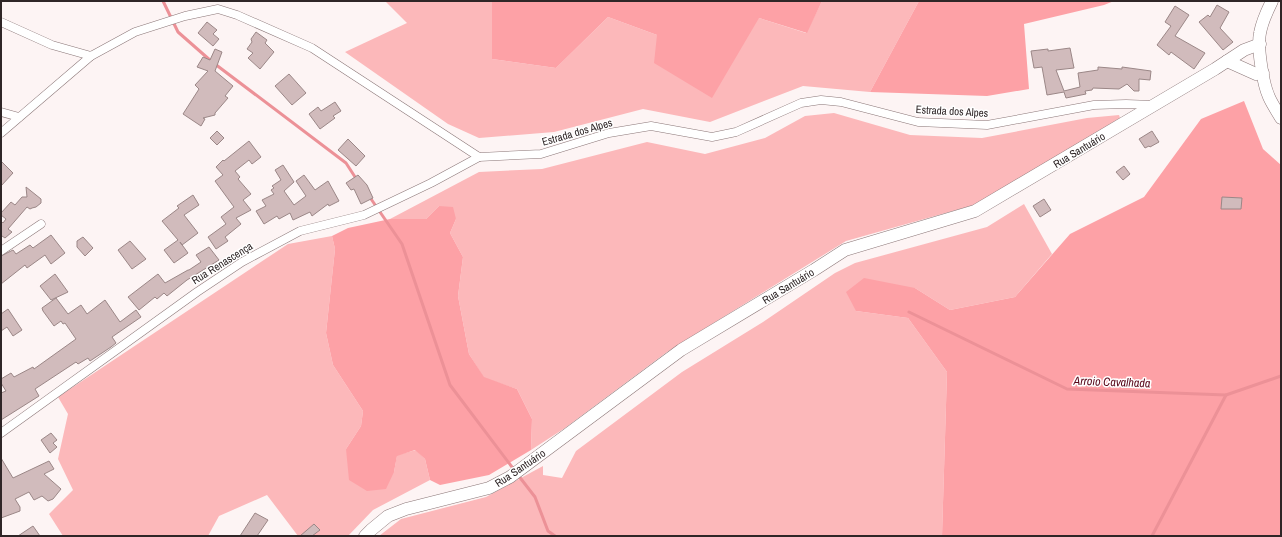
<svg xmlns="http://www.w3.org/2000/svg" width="1282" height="537" viewBox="0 0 1282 537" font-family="'Archivo Narrow',sans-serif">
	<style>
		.green { fill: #fcb8ba }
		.forest { fill: #fda1a6 }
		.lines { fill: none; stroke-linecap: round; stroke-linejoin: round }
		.stream { stroke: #ec9197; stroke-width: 3 }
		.building { fill: #d1bbbc; stroke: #9b8787 }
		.street-casing { stroke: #8b7778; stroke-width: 9 }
		.secondary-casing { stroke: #8b7778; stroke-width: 13 }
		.street { stroke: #fff; stroke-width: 8 }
		.secondary { stroke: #fff; stroke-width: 12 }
		.labels { text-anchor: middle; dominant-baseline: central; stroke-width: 3; stroke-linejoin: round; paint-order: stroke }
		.street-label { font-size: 11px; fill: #2f2627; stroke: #fff }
		.water-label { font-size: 12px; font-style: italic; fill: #570417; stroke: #fff }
	</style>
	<rect width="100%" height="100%" fill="#fdf4f4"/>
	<!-- green -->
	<g class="green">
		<polygon points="385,1 492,1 492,59 556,68 608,17 657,35 759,18 806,33 822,1 919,1 870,92 803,86 710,122 643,109 554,132 479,138 448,124 345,52 407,23"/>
		<polygon points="834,113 910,135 982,138 1087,118 1119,115 1120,118 1010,185 974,205 846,241 667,352 565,428 531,450 532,419 517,389 484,378 469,354 458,296 463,257 450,233 456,219 439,206 426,219 390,219 479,172 542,169 647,142 705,154 765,138 805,116"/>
		<polygon points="1024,204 1052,254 1015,297 950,310 915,288 856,311 908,318 947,372 942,536 379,536 401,519 486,497 543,466 543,475 562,478 576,451 682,372 763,322 835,273 855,263 987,227"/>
		<polygon points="332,236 335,249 326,333 333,365 363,411 361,426 346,449 394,472 397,455 416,450 425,459 430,480 373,510 348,536 298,536 267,495 219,516 208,536 63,536 49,514 73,490 58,459 68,414 58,397 288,244"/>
	</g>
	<!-- forest -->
	<g class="forest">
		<polygon points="492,1 822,1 807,33 759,18 712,98 654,63 657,35 608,17 556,68 492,59"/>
		<polygon points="919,1 1114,1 1104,5 1024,24 1029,89 987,96 870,92"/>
		<polygon points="1244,101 1263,149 1281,165 1281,536 942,536 947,372 908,318 856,311 846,292 864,278 915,288 950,310 1015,297 1070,234 1144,197 1201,119"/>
		<polygon points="439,206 453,207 456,219 450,233 463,257 458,296 469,354 484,377 517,389 532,419 531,450 489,475 440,485 430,480 425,459 415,450 397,456 394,472 386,489 367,491 349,480 346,449 361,426 363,411 333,365 326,333 335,249 332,236 348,228 390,219 426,219"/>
	</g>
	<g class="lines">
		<!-- stream -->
		<g class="stream">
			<polyline points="163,1 178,32 211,61 346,163 357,180"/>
			<polyline points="369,196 402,244 450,385 515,471"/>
			<polyline points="909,312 1067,389 1226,395 1281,376"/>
			<polyline points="518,475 535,497 548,531 555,536"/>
			<polyline points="1152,536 1226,395"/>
		</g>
	</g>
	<!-- building -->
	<g class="building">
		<polygon points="1217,5 1229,12 1220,28 1233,42 1223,50 1199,22 1208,15 1210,17"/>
		<polygon points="1175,6 1189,15 1175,36 1205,53 1194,69 1171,52 1169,55 1157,45 1171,26 1165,22"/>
		<polygon points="207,22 217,30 213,34 219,39 213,46 198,33"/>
		<polygon points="256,32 267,40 265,43 274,52 260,69 248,58 253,53 247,49 252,42 251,39"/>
		<polygon points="1070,48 1074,68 1056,70 1064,91 1080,87 1078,73 1098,70 1098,67 1122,69 1122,67 1151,71 1150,80 1139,79 1139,91 1134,91 1127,84 1119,89 1093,88 1092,90 1085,91 1086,94 1066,98 1064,92 1047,95 1042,67 1034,68 1031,51 1048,49 1048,51"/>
		<polygon points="215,49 222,52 215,71 233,86 225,96 228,98 215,113 215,115 203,118 205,119 201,126 183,114 199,89 195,85 208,71 197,67 203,57 210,60"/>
		<polygon points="289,74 306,93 292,105 275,86"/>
		<polygon points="335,102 341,111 333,116 335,118 320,129 309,114 318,107 321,111"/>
		<polygon points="217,131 224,138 217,145 210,138"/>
		<polygon points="1152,131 1159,142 1150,147 1149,146 1145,148 1139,139"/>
		<polygon points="348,139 365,156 356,166 338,150"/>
		<polygon points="249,141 261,157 252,164 249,160 235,171 240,177 238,179 251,194 243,200 251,210 236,218 241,224 225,237 228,241 216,249 208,237 226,224 221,217 234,207 215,181 223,175 216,167 223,160 224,161"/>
		<polygon points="1,161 13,173 1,186"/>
		<polygon points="283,165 294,182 284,191 294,205 306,196 296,181 304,175 315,190 328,181 339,201 329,206 328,204 312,216 310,212 293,220 290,213 279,219 277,216 264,224 256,211 266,206 262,200 274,194 271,190 274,188 272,186 281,180 275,170"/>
		<polygon points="1124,166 1130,174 1123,180 1116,172"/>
		<polygon points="358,175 367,185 373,198 361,204 354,189 351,190 346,183"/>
		<polygon points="26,187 41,199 41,203 36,207 32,208 30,209 27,207 8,229 12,232 5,238 2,236 1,237 1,221 3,223 6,219 1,215 1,213 11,202 15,205 22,197 27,197"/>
		<polygon points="193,195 199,205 184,215 198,233 182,245 180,242 188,253 174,263 164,250 178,240 162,221 179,208 177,206"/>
		<polygon points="1222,197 1242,198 1241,209 1221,209"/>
		<polygon points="1044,199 1051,210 1040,217 1033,206"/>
		<polygon points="51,235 65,253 51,264 45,255 27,268 25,265 1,284 1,256 13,250 16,254 30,245 33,248"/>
		<polygon points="83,237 93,248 85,256 77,247 77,241"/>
		<polygon points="130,241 146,259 132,269 118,250"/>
		<polygon points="209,247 219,260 187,280 167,296 164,293 157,299 155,297 139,310 128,297 158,274 165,283 188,270 189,270 201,262 196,255"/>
		<polygon points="55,274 68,292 51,300 40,286"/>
		<polygon points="56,298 68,314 81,305 87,314 105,300 120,322 136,310 141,317 112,337 116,343 111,347 90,361 88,358 78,364 76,362 35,389 39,396 1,420 1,393 6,391 1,383 1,379 11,373 14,377 33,367 34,369 76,339 65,323 63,324 61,321 54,326 43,311 42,308"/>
		<polygon points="8,309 22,330 13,336 7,327 1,331 1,314"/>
		<polygon points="51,433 57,440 53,443 57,447 50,453 41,440"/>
		<polygon points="1,458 13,478 49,461 54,469 44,474 61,489 53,499 48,501 42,496 34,500 29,492 15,499 20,507 20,511 1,518"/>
		<polygon points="255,513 268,520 257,536 240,536"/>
		<polygon points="314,524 320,530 312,536 300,536"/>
		<polygon points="33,526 40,536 18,536"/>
	</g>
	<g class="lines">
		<!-- street casing -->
		<g class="street-casing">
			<g id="street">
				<polyline points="1,22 52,45 91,56 135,32 185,16 218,9 237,15 312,48 479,157 541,154 609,133 651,126 712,137 736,132 801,103 821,100 841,102 918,122 987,125 1094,105 1126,104 1154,105"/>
				<polyline points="1,112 19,117"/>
				<polyline points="1,133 91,56"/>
				<polyline points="1,251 41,224"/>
				<polyline points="1,433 197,292 242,262 300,231 364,215 431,183 479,157"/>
			</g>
		</g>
		<!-- secondary casing -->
		<g class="secondary-casing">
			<g id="secondary">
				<path d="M1272 1C1267 11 1262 22 1260 33 1257 47 1263 84 1269 97 1272 104 1277 111 1281 118"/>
				<polyline points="1227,61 1256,74 1263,73"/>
				<polyline points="365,536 371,530 388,516 406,509 489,488 510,477 681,350 814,270 845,250 975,211 1215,69 1244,50 1260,44"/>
			</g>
		</g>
		<!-- street -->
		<use href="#street" class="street"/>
		<!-- secondary -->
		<use href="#secondary" class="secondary"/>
	</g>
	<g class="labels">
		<!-- street labels -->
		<g class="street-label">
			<text transform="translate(952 111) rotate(3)">Estrada dos Alpes</text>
			<text transform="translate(577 132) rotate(-16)">Estrada dos Alpes</text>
			<text transform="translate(1079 150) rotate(-31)">Rua Santuário</text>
			<text transform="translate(222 263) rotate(-32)">Rua Renascença</text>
			<text transform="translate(788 286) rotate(-31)">Rua Santuário</text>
			<text transform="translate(520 468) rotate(-34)">Rua Santuário</text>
		</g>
		<!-- water labels -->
		<g class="water-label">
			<text transform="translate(1112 382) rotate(2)">Arroio Cavalhada</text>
		</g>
	</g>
	<!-- border -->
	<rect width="1282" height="537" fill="none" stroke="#2f2627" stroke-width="4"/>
</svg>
